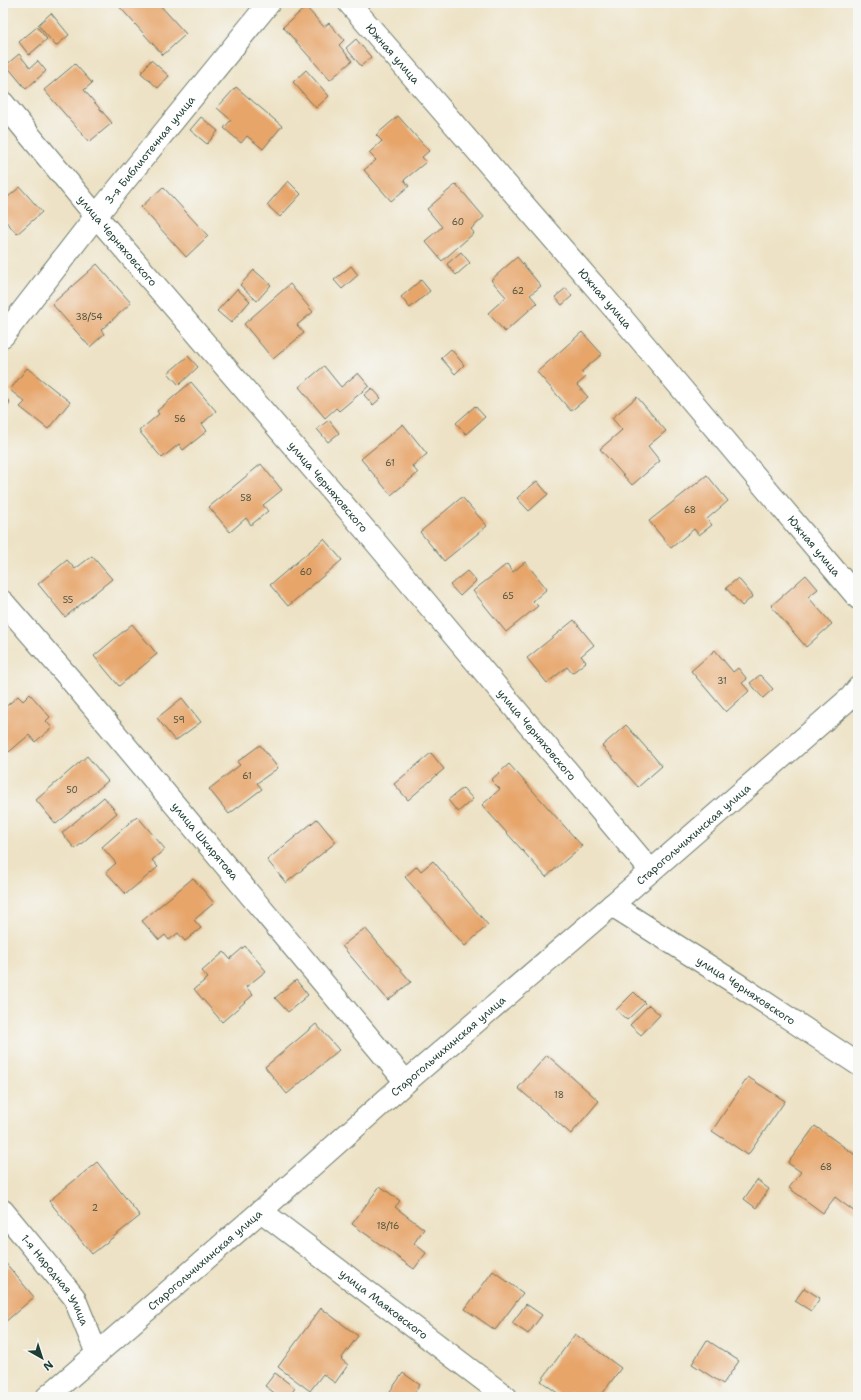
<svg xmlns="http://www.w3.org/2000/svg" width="861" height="1400" viewBox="0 0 861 1400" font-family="'Shantell Sans',sans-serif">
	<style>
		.building { fill: #e7a56b }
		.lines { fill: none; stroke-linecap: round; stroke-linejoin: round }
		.street-casing { stroke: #677767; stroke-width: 24 }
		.street { stroke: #fff; stroke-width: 22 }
		.labels { text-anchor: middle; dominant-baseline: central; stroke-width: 3; stroke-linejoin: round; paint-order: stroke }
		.number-label { font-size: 9px; fill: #515742 }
		.street-label { font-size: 11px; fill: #1f3d34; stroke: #f6f6f2 }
	</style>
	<rect width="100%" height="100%" fill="#f6f6f2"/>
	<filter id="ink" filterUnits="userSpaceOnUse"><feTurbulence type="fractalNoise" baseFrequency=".025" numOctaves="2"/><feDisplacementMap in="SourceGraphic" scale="8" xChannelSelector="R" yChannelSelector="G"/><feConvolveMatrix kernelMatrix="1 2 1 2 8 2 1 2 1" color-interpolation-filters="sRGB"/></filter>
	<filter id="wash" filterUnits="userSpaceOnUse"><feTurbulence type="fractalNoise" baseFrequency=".012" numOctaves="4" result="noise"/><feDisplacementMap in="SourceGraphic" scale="16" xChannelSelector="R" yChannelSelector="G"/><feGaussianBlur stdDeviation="0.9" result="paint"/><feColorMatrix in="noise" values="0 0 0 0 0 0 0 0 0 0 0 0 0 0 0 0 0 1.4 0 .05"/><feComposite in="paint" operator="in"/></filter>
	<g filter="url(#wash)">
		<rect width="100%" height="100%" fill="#ede2c5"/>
		<g id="blocks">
			<!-- building -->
			<g class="building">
				<polygon points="116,3 158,3 186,34 163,55"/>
				<polygon points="306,7 324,27 329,23 344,40 339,45 352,61 330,80 283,27"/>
				<polygon points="51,13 69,35 56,46 38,25"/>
				<polygon points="37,27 47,39 29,55 19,42"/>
				<polygon points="356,39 371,57 361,66 346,48"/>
				<polygon points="19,54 30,68 38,61 46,71 26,89 6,65"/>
				<polygon points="151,60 169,76 158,88 141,73"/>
				<polygon points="75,64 92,83 84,90 112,123 89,142 44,90"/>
				<polygon points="306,70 329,96 316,108 293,82"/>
				<polygon points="236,87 282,126 263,149 247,136 241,143 224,128 231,120 217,108"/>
				<polygon points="398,116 429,151 422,157 426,162 404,180 409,186 391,201 364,170 376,160 369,153 382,141 376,135"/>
				<polygon points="201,117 218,131 207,144 190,130"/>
				<polygon points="288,181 301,194 280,217 267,205"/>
				<polygon points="456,184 484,217 471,229 474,233 442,261 425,241 442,227 427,209"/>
				<polygon points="20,187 42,212 17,234 3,218 3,201"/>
				<polygon points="163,187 208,236 186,257 141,207"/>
				<polygon points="461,252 470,263 456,275 447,264"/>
				<polygon points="517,257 541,286 530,295 537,303 505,332 488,313 506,297 491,280"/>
				<polygon points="97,264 131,303 101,330 104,334 90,347 52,304"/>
				<polygon points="351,266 358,275 342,289 334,280"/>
				<polygon points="254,270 271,285 257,301 240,285"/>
				<polygon points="421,280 430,291 410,308 401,297"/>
				<polygon points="290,284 313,312 297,325 304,333 273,359 244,324"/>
				<polygon points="566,288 572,296 562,305 555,297"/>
				<polygon points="237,289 250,301 231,323 217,311"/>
				<polygon points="582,332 602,354 581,372 586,377 577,385 588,397 571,411 537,372"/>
				<polygon points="451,349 464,365 455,374 441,358"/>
				<polygon points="188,356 198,367 179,385 168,373"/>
				<polygon points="324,366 341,387 358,373 369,386 339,411 336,408 325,418 299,387"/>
				<polygon points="27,368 70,402 48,429 20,407 25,402 10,390"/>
				<polygon points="191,382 216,411 202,424 207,431 183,450 179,444 162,458 139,431 159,414 157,411"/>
				<polygon points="372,388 381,398 373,405 364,395"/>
				<polygon points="3,397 10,402 3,413"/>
				<polygon points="637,397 666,431 648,446 660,461 632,485 600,449 622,430 612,418"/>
				<polygon points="475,406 485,417 466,434 456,423"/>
				<polygon points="329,420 339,433 328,442 317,429"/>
				<polygon points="403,424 427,454 412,466 418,473 391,495 361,459"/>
				<polygon points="261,464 282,490 263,505 268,511 251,525 246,518 230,532 209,507"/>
				<polygon points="707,475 728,501 707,519 712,525 699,535 694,529 671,548 649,521"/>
				<polygon points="537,481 548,494 529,511 517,498"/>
				<polygon points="462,497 487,526 444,561 420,532"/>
				<polygon points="324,539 342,560 288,606 270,585"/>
				<polygon points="92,556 112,579 65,617 38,584 67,560 75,569"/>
				<polygon points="525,562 547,589 533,601 538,606 506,632 473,591 507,564 513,572"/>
				<polygon points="467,571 476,581 460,596 450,585"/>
				<polygon points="806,575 818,589 808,597 832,624 806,647 771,606"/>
				<polygon points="738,578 753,596 742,606 726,588"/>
				<polygon points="574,620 594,645 581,656 586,662 572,673 567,667 547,683 527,658"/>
				<polygon points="132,624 157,654 119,686 94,656"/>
				<polygon points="715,650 733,672 738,668 747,679 742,683 749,691 726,712 691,671"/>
				<polygon points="760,675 773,689 763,698 750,683"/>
				<polygon points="30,694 50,717 46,721 52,728 35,742 29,735 9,752 3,744 3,717 6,714 3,711 3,709 18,696 23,701"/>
				<polygon points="182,698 201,722 175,741 157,718"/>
				<polygon points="626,725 662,766 638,787 602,746"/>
				<polygon points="260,745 278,768 257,783 262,789 229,814 209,789 240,765 237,762"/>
				<polygon points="431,753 444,769 408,800 394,784"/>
				<polygon points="87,756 108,781 56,824 36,800"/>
				<polygon points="509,764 582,846 546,877 482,805 500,789 491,780"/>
				<polygon points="463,788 473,799 458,812 448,800"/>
				<polygon points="104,797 117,813 75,849 62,833"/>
				<polygon points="137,816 165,849 152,860 158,867 126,894 106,872 116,863 102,847"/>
				<polygon points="317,819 336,842 286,883 267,860"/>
				<polygon points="433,861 488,925 465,946 405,877 417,866 421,871"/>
				<polygon points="193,878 214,903 194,920 201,928 185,941 178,933 169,940 165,935 159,940 142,921"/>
				<polygon points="365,928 411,982 388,1000 342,946"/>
				<polygon points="245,946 266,971 246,987 253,995 222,1022 194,989 208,978 202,971 224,952 230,959"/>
				<polygon points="296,980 308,995 288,1012 275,998"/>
				<polygon points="634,992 645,1003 627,1020 616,1010"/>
				<polygon points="649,1005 660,1015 641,1035 630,1025"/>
				<polygon points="316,1024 339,1050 287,1094 265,1067"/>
				<polygon points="547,1055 599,1101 571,1134 518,1088"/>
				<polygon points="748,1077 785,1101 748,1155 712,1131"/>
				<polygon points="815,1126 858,1157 858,1208 855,1212 835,1197 823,1213 789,1188 801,1172 788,1163"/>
				<polygon points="97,1162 140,1216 92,1254 49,1201"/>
				<polygon points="757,1180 769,1189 756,1208 744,1199"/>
				<polygon points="380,1186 400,1201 395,1207 424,1229 414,1243 426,1253 414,1269 352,1224"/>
				<polygon points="3,1260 34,1297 4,1323 3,1322"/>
				<polygon points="493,1271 523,1293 495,1330 465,1309"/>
				<polygon points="804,1288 820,1298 811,1311 795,1301"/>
				<polygon points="526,1304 542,1315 528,1334 512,1323"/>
				<polygon points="321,1308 358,1336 341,1359 348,1365 335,1383 323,1374 310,1391 278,1367"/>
				<polygon points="575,1334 621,1368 600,1397 563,1397 541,1381"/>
				<polygon points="707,1340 739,1361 723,1384 692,1364"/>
				<polygon points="275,1373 295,1388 289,1397 280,1397 265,1386"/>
				<polygon points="403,1373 420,1385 414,1393 419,1397 386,1397"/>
			</g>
		</g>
	</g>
	<g filter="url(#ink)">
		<use href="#blocks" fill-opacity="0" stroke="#677767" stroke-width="1"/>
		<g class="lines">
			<!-- street casing -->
			<g class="street-casing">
				<g id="street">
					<path id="s1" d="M349 3 617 312 858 598"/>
					<path id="s2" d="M3 103 96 216 373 539 651 871"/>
					<path id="s3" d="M3 336 96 216 269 3"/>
					<path id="s4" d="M3 602 70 679 406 1082"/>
					<path id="s5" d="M612 905 737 984 858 1064"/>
					<path id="s6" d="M3 1211 74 1297 97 1354"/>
					<path id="s7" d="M261 1211 506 1397"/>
					<path id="s8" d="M47 1397 261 1211 406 1082 612 905 851 697 858 688"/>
				</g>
			</g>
			<!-- street -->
			<use href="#street" class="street"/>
		</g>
	</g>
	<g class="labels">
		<!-- number labels -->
		<g class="number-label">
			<text x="458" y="222">60</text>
			<text x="518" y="291">62</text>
			<text x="89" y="317">38/54</text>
			<text x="180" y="419">56</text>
			<text x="390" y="463">61</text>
			<text x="246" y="498">58</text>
			<text x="690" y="510">68</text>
			<text x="306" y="572">60</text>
			<text x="508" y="596">65</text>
			<text x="68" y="600">55</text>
			<text x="722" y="681">31</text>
			<text x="179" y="720">59</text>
			<text x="247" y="776">61</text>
			<text x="72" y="790">50</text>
			<text x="559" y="1095">18</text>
			<text x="826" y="1167">68</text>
			<text x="95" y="1208">2</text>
			<text x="388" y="1226">18/16</text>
		</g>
		<!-- street labels -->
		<g class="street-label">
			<text stroke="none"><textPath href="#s1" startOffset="67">Южная улица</textPath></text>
			<text stroke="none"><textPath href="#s3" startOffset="237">3-я Библиотечная улица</textPath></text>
			<text stroke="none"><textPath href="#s2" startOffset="179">улица Черняховского</textPath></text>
			<text stroke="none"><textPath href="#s1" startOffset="391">Южная улица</textPath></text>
			<text stroke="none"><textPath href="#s2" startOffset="503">улица Черняховского</textPath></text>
			<text stroke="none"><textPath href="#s1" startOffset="715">Южная улица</textPath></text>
			<text stroke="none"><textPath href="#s2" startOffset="827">улица Черняховского</textPath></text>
			<text stroke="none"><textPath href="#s8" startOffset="857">Старогольчихинская улица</textPath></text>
			<text stroke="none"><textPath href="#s4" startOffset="313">улица Шкирятова</textPath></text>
			<text stroke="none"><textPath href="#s5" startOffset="159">улица Черняховского</textPath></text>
			<text stroke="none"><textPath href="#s8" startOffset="533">Старогольчихинская улица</textPath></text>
			<text stroke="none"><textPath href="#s8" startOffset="209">Старогольчихинская улица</textPath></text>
			<text stroke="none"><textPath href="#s6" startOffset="87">1-я Народная улица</textPath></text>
			<text stroke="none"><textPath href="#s7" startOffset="154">улица Маяковского</textPath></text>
		</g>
	</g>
	<!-- margin -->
	<rect width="861" height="1400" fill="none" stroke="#f6f6f2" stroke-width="16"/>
	<!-- north arrow -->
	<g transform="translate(42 1358) rotate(141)" stroke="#f6f6f2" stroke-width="3" paint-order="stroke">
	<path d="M0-3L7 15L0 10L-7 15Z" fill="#1f3d34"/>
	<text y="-6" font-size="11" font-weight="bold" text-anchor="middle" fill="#1f3d34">N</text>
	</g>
</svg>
